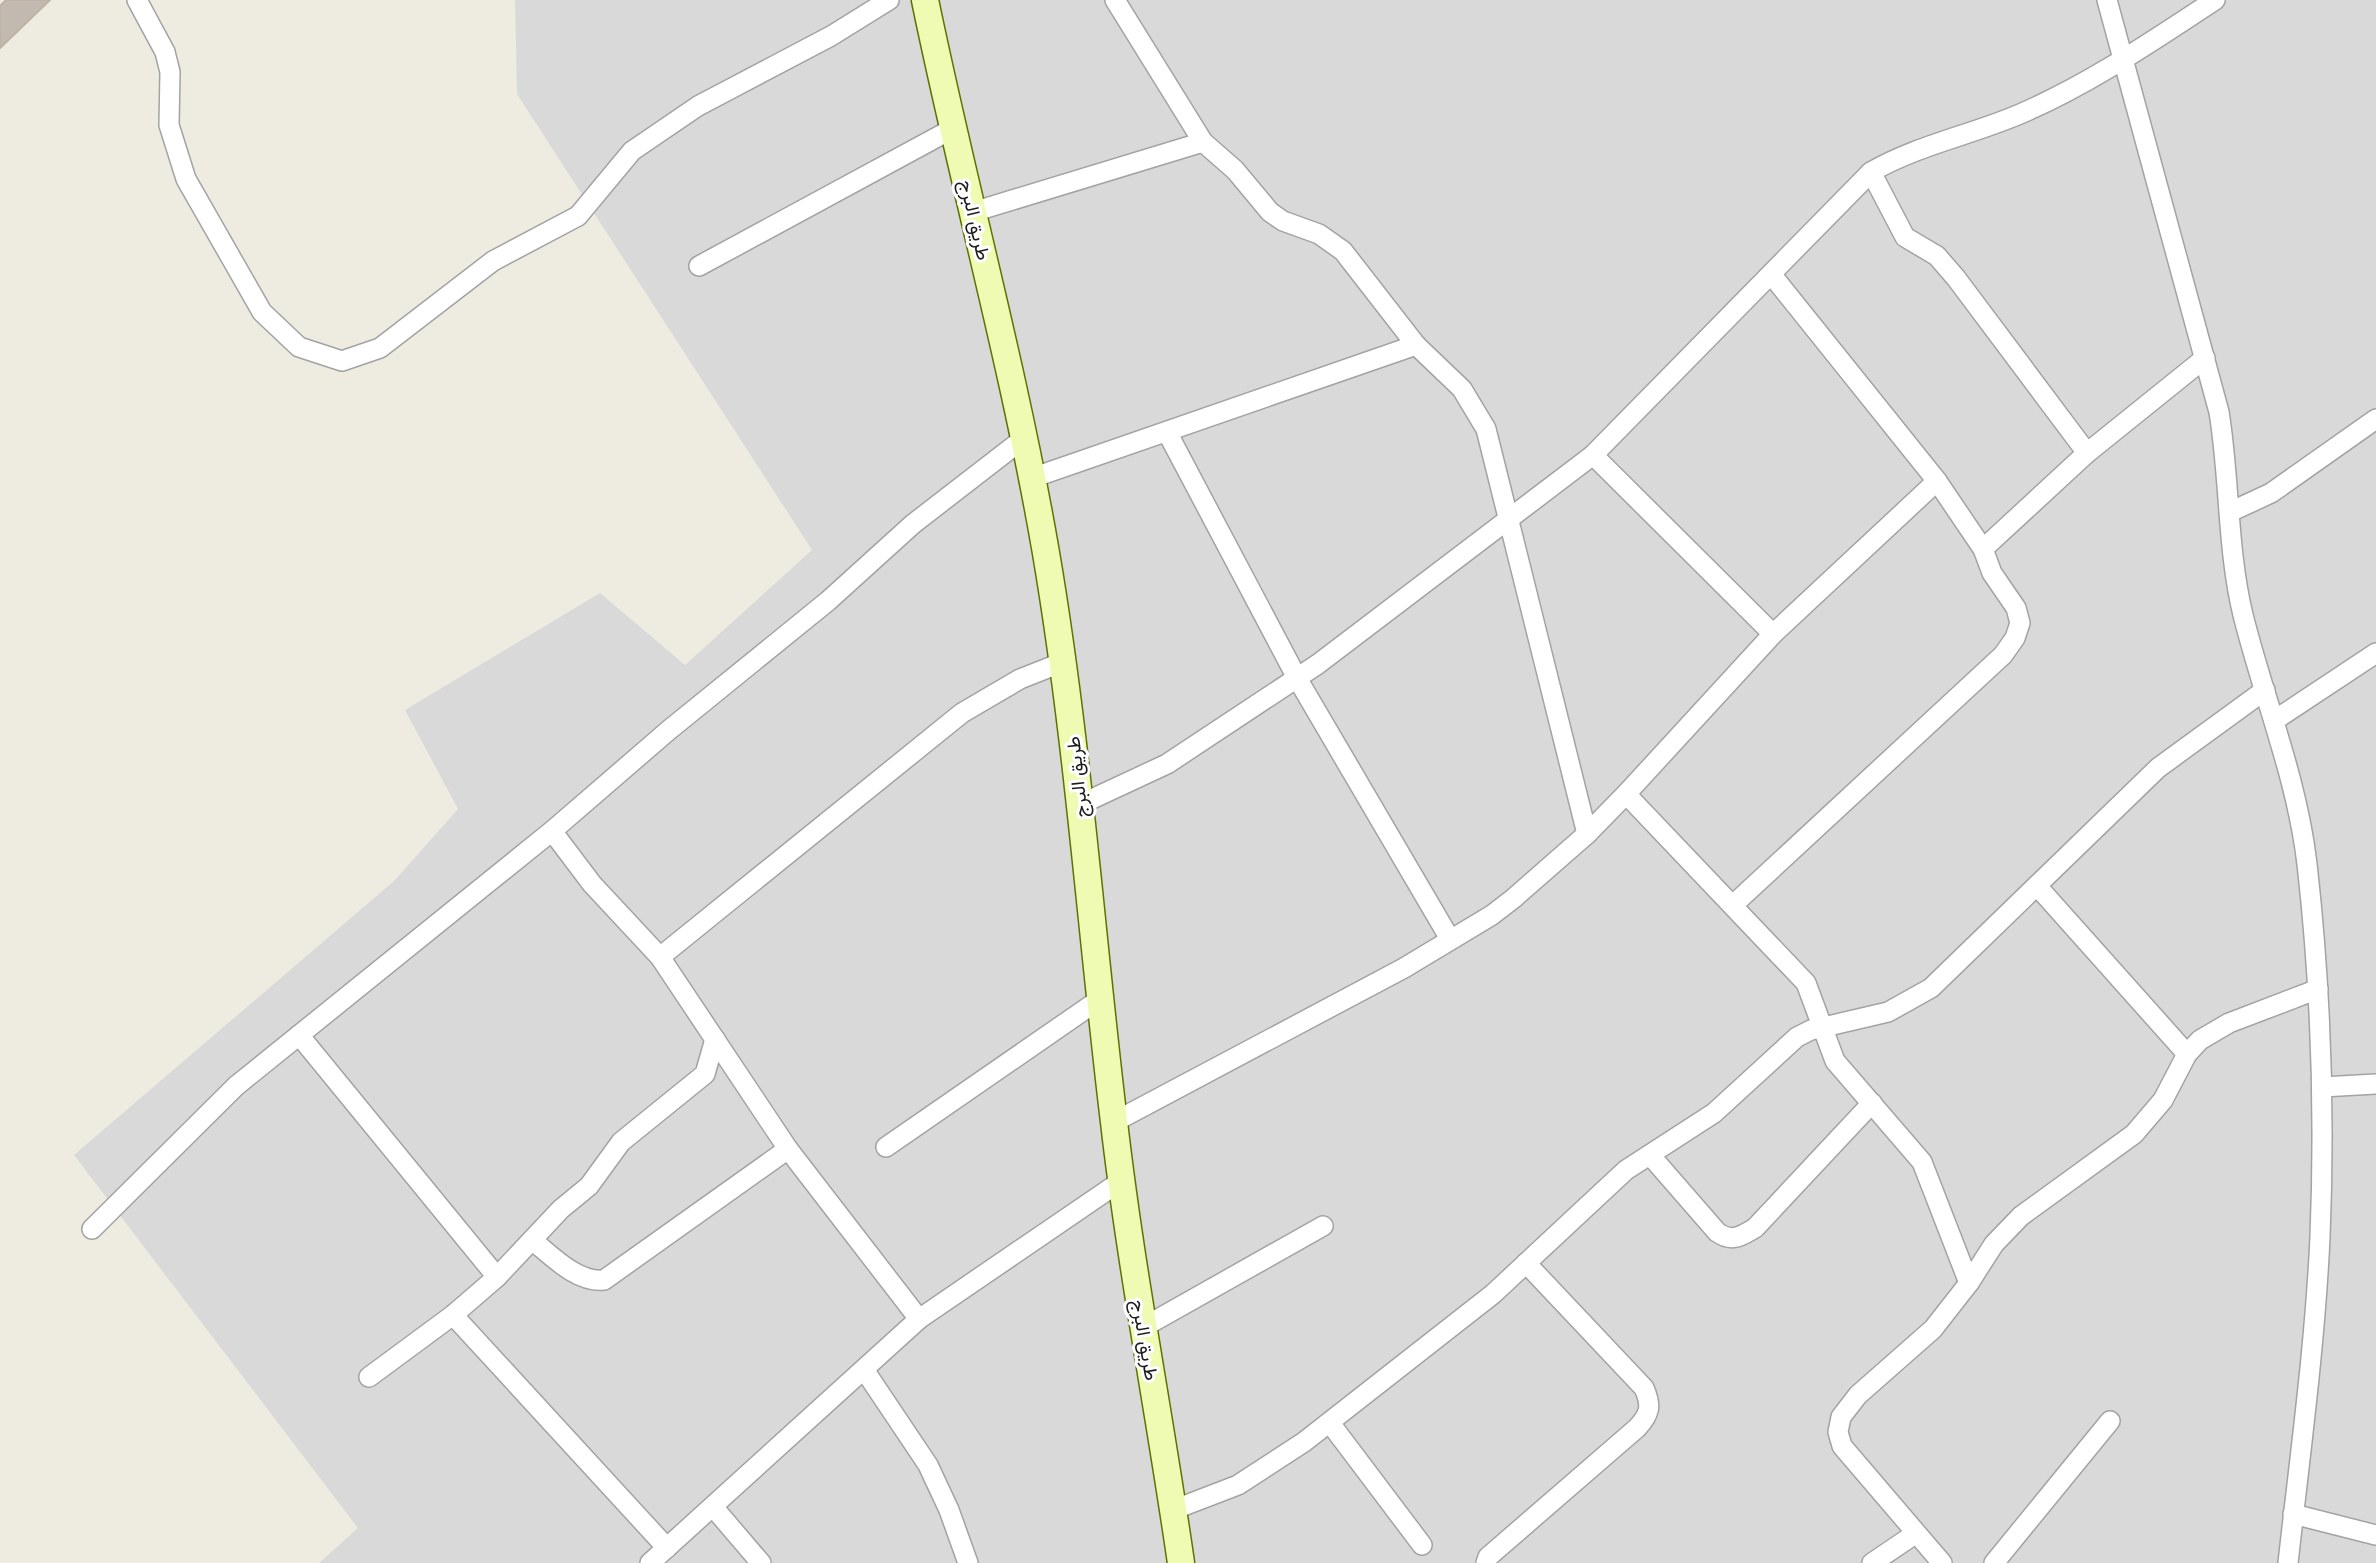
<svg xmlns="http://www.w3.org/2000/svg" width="2376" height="1563" viewBox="0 0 2376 1563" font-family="Poppins,Vazirmatn,sans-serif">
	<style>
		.residential { fill: #dad9d9 }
		.building { fill: #c2bab1; stroke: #c0b3a3; stroke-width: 2 }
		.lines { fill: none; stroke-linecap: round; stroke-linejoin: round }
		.street-casing { stroke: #a3a3a3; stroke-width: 22 }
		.secondary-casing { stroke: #5a7402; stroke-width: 29 }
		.street { stroke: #fff; stroke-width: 19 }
		.secondary { stroke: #effab3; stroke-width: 26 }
		.labels { text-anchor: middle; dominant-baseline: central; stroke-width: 6; stroke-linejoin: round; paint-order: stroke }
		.street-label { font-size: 19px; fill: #1c1c1c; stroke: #fff }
	</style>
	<rect width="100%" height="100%" fill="#eeebe1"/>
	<!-- residential -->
	<polygon class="residential" points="515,0 2376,0 2376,1563 319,1563 358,1528 74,1155 394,881 458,809 405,710 600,593 685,665 812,550 517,94"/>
	<!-- building -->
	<polygon class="building" points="6,0 50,0 0,48 0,6"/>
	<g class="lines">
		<!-- street casing -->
		<g class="street-casing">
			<g id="street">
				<polyline points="137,0 165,52 170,72 169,125 186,179 262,312 299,347 342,361 380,348 493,261 578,216 632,151 698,106 831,36 889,0"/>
				<polyline points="1115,0 1203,142 1235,170 1270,212 1283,221 1319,234 1343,251 1416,345 1462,389 1486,429 1587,834"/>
				<path d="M2107 0 2219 412C2230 479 2227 549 2243 615 2264 699 2297 778 2307 864 2321 988 2325 1113 2320 1237 2315 1346 2300 1455 2288 1563"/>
				<polyline points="1871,172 1905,237 1937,256 1956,278 2087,453"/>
				<polyline points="973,212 1203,142"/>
				<polyline points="699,266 952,129"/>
				<polyline points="1167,432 1297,678 1450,939"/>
				<polyline points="1593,455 1773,634"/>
				<polyline points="1032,478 1416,345"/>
				<polyline points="2230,512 2271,493 2376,419"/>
				<polyline points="1983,549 2087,453 2205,358"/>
				<polyline points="2275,720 2376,653"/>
				<polyline points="1626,794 1806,983 1835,1061 1922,1162 1969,1283"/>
				<path d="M1079 805 1167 764 1318 664 1593 455 1871 172C1918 145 1971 135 2020 114 2090 84 2152 41 2215 0"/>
				<polyline points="552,831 592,884 660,957 788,1149 919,1319"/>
				<polyline points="2038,887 2187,1054"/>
				<polyline points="1733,905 2003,655 2015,638 2020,623 2016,608 1992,573 1983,549 1937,481 1771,274"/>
				<polyline points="660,957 962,713 1020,679 1063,662"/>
				<polyline points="299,1035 497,1277 453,1315 369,1377"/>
				<polyline points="2322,1087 2376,1084"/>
				<polyline points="1114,1122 1404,968 1492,915 1514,898 1587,834 1626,794 1773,634 1937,481"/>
				<polyline points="886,1147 1100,999"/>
				<path d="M1650 1155 1717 1232C1732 1243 1741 1236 1755 1228L1872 1103"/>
				<polyline points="92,1229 236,1086 552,831 669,730 828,601 913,524 1023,439"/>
				<path d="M532 1240C552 1256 577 1283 604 1280L788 1149"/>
				<polyline points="497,1277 561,1209 589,1186 621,1142 705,1074 715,1039"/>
				<polyline points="453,1315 667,1548"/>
				<polyline points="1142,1328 1323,1226"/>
				<polyline points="865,1371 928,1465 949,1510 968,1563"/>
				<polyline points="1330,1423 1422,1545"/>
				<polyline points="714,1508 761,1563"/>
				<polyline points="1173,1510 1238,1485 1304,1442 1493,1294 1626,1170 1714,1113 1797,1037 1811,1030 1888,1012 1931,988 2158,768 2265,690"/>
				<polyline points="2293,1514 2376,1535"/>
				<polyline points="650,1563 919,1319 1121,1181"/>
				<path d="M1486 1563 1488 1557 1637 1428C1650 1414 1652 1406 1644 1388L1526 1263"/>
				<polyline points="1872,1563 1915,1534"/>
				<polyline points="1942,1563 1842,1446 1838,1432 1841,1417 1858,1395 1933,1329 1969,1283 1994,1244 2021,1216 2134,1134 2163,1100 2187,1054 2200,1040 2229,1023 2318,989"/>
				<polyline points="1994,1563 2110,1421"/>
			</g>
		</g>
		<!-- secondary casing -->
		<g class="secondary-casing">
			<path id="secondary" d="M925 0C963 185 1014 367 1046 553 1078 741 1091 932 1114 1122 1131 1270 1160 1416 1181 1563"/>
		</g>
		<!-- street -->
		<use href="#street" class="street"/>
		<!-- secondary -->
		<use href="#secondary" class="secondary"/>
	</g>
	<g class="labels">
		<!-- street labels -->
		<g class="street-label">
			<text transform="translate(975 220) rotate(77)">طريق البرج</text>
			<text transform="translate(1077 777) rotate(-96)">طريق البرج</text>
			<text transform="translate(1145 1340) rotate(80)">طريق البرج</text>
		</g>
	</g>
</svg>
